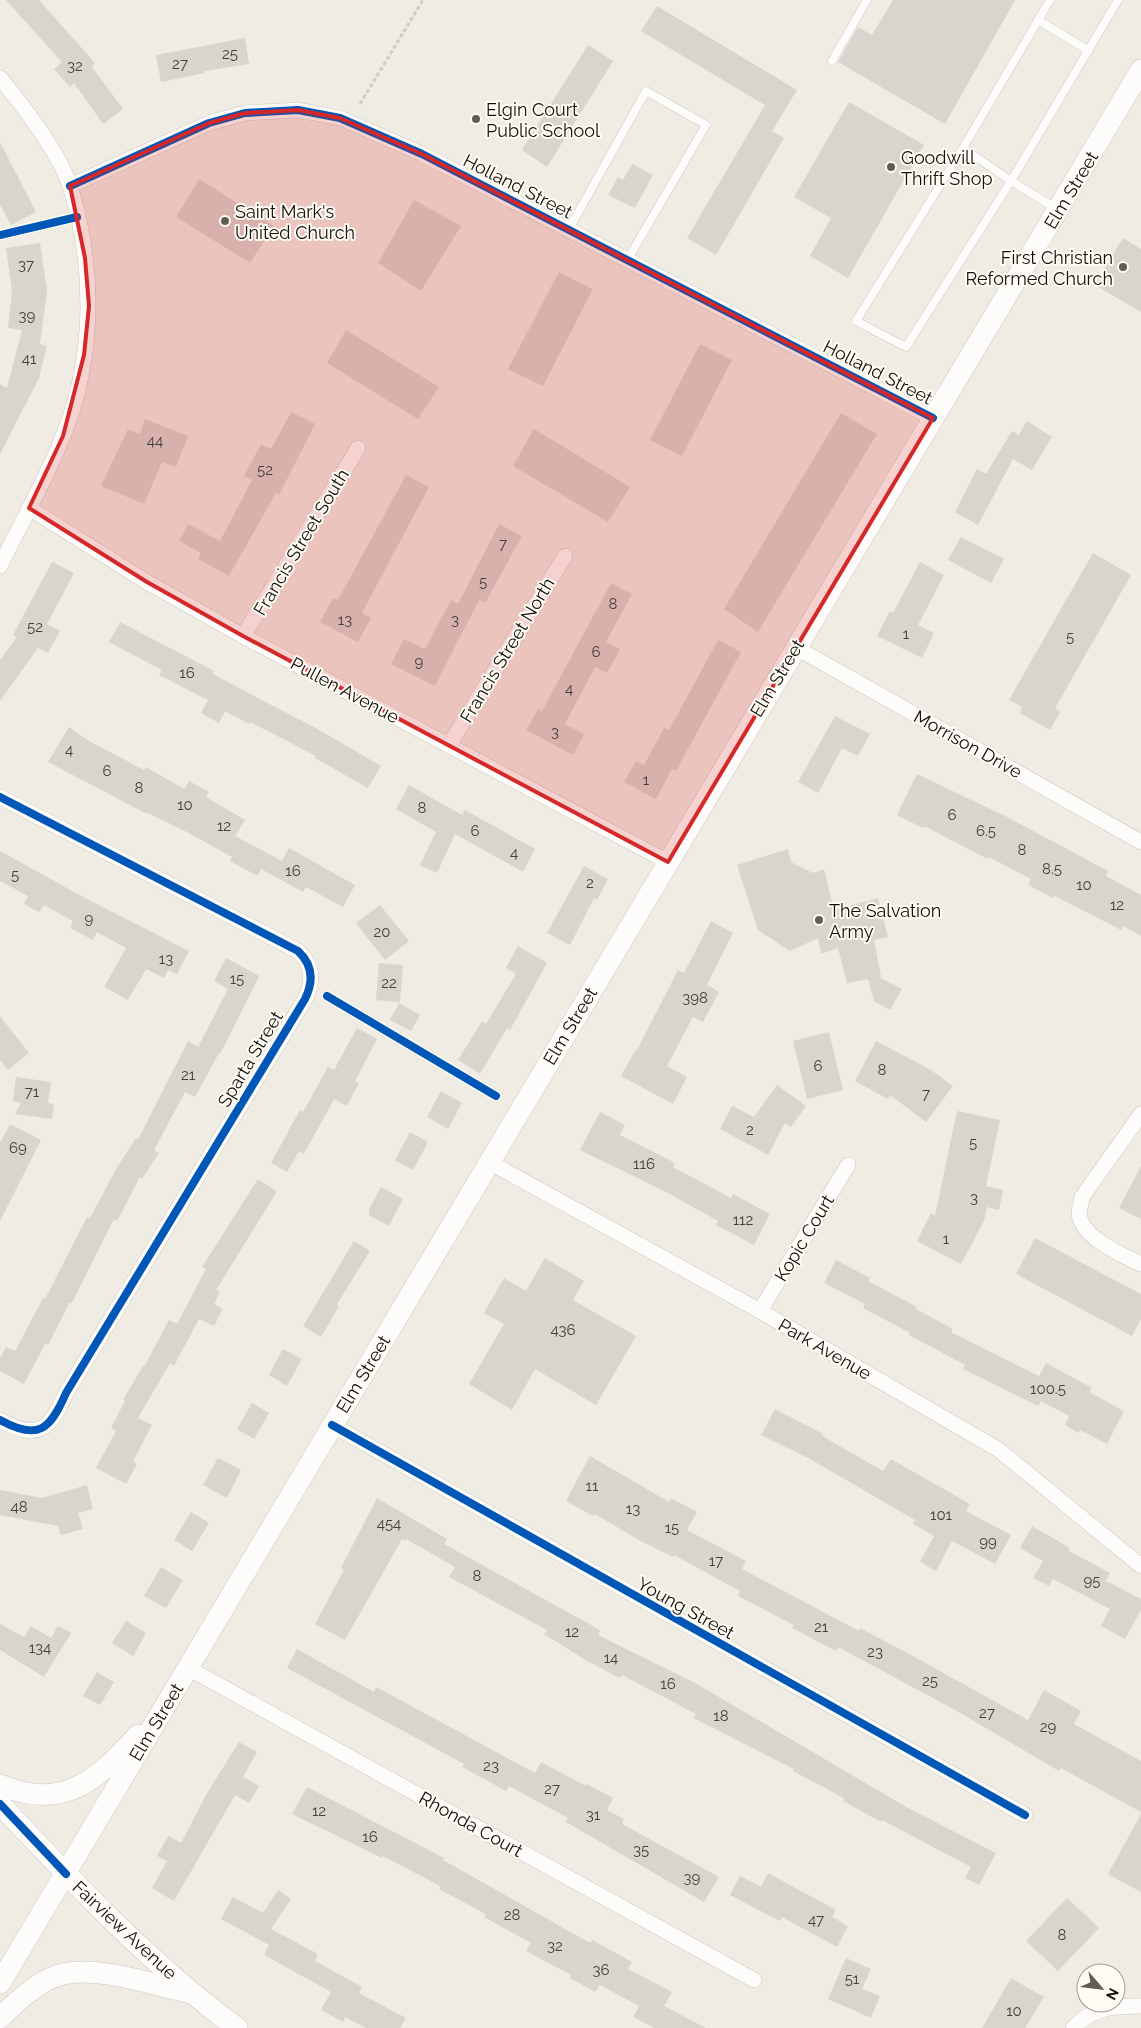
<svg xmlns="http://www.w3.org/2000/svg" width="1141" height="2028" viewBox="0 0 1141 2028" font-family="Raleway,sans-serif">
	<style>
		.building { fill: #d9d4ce }
		.lines { fill: none; stroke-linecap: round; stroke-linejoin: round }
		.lane-casing { stroke: #cac8c1; stroke-width: 9 }
		.street-casing { stroke: #cac8c1; stroke-width: 16 }
		.secondary-casing { stroke: #cac8c1; stroke-width: 22 }
		.path { stroke: #cfcdcb; stroke-width: 3; stroke-dasharray: 4 2.5; stroke-linecap: butt }
		.lane { stroke: #fdfcfb; stroke-width: 8 }
		.street { stroke: #fdfcfb; stroke-width: 15 }
		.secondary { stroke: #fdfcfb; stroke-width: 21 }
		.cycleway-casing { stroke: #fffcf5; stroke-width: 11 }
		.cycleway { stroke: #0057b8; stroke-width: 8 }
		.marked { fill: #d62828; fill-opacity: 0.2; stroke: #d62828; stroke-width: 4; stroke-linejoin: round }
		.poi-dot { fill: #5f5d56; stroke: #fffcf5; stroke-width: 2 }
		.labels { text-anchor: middle; dominant-baseline: central; stroke-width: 4; stroke-linejoin: round; paint-order: stroke }
		.number-label { font-size: 15px; fill: #44413b }
		.poi-label { font-size: 18px; fill: #12100a; stroke: #fffcf5; text-anchor: start }
		.street-label { font-size: 18px; fill: #12100a; stroke: #fffcf5 }
	</style>
	<rect width="100%" height="100%" fill="#efece3"/>
	<!-- building -->
	<g class="building">
		<polygon points="6,0 39,0 95,63 92,67 123,109 103,124 74,83 70,87 54,69 62,62"/>
		<polygon points="893,0 1015,0 945,124 838,62 858,27 872,35"/>
		<polygon points="657,6 797,90 772,131 784,138 716,255 687,238 765,105 641,31"/>
		<polygon points="245,38 249,64 204,71 204,73 161,82 156,55"/>
		<polygon points="588,45 613,61 547,167 522,150"/>
		<polygon points="849,102 924,145 848,278 810,256 831,218 794,197"/>
		<polygon points="0,142 36,212 11,225 0,204"/>
		<polygon points="632,164 653,175 635,208 608,195 618,177 623,180"/>
		<polygon points="199,179 274,226 250,263 176,217"/>
		<polygon points="414,200 461,226 421,291 378,263"/>
		<polygon points="1123,238 1141,249 1141,312 1095,285"/>
		<polygon points="40,243 47,291 40,344 47,346 39,378 0,454 0,384 7,388 22,330 8,328 12,291 6,248"/>
		<polygon points="559,272 593,289 543,386 508,369"/>
		<polygon points="346,330 439,387 418,419 327,363"/>
		<polygon points="700,344 732,360 682,456 650,440"/>
		<polygon points="291,412 315,424 279,495 276,493 229,576 198,559 201,553 179,541 188,524 220,541 252,480 244,476 261,444 271,449"/>
		<polygon points="841,413 877,434 758,632 724,609"/>
		<polygon points="145,419 188,436 176,467 162,462 144,504 101,486 128,429 140,434"/>
		<polygon points="1027,421 1052,437 1032,470 1013,459 978,525 955,512 977,469 986,474 1012,431 1019,435"/>
		<polygon points="534,429 630,487 608,522 513,466"/>
		<polygon points="406,475 429,487 362,613 371,618 358,642 320,622 333,598 338,600"/>
		<polygon points="499,524 522,536 485,603 479,600 435,686 391,664 404,639 425,649 451,600 458,604"/>
		<polygon points="961,537 1004,559 991,583 948,560"/>
		<polygon points="1093,553 1131,575 1055,708 1060,712 1050,730 1020,713 1022,707 1009,700"/>
		<polygon points="52,562 74,573 47,624 60,631 48,653 38,648 0,701 0,660 17,637 13,635"/>
		<polygon points="920,562 944,575 918,625 934,633 922,658 877,636 890,611 893,613"/>
		<polygon points="611,583 632,594 606,642 620,649 607,673 595,667 565,724 584,734 573,755 526,730 538,709 542,711"/>
		<polygon points="120,622 214,671 213,674 271,705 314,727 381,766 368,788 315,758 316,756 250,722 249,724 225,711 219,723 201,713 208,700 159,675 162,670 109,642"/>
		<polygon points="718,640 741,652 676,771 672,769 656,799 624,782 636,761 644,765 664,728 669,730"/>
		<polygon points="835,716 870,734 858,756 842,748 818,793 798,782"/>
		<polygon points="69,727 89,741 144,770 146,767 184,789 189,781 209,792 206,797 245,820 235,836 282,861 289,848 355,885 343,907 306,887 303,892 261,869 258,876 230,861 232,857 187,832 148,813 147,814 48,762"/>
		<polygon points="917,774 1009,818 1108,871 1106,876 1141,895 1141,936 1123,926 1121,930 1055,896 1053,898 1028,885 1031,879 989,857 988,859 924,826 923,828 897,815"/>
		<polygon points="409,785 462,815 465,810 535,849 523,872 455,834 437,873 420,865 436,832 396,809"/>
		<polygon points="788,849 791,862 813,873 824,869 834,910 878,898 888,937 874,940 881,977 879,977 902,989 890,1010 874,1001 868,979 847,983 838,948 821,954 818,938 790,951 758,930 737,865"/>
		<polygon points="0,851 85,898 189,951 177,974 168,970 164,978 146,969 128,1000 104,987 126,948 97,932 93,940 70,928 73,921 44,905 39,912 24,904 28,896 0,881"/>
		<polygon points="584,866 608,879 597,900 594,898 570,945 547,933"/>
		<polygon points="380,905 409,941 385,960 356,923"/>
		<polygon points="711,921 733,933 707,985 719,992 703,1022 693,1017 667,1066 687,1077 673,1104 621,1076 636,1049 637,1050 678,970 684,973"/>
		<polygon points="518,946 547,963 510,1030 507,1028 480,1074 458,1060 482,1021 486,1024 516,974 506,968"/>
		<polygon points="226,958 259,976 220,1054 219,1053 195,1097 185,1092 154,1150 159,1153 142,1179 140,1177 117,1221 114,1219 72,1303 70,1302 48,1345 45,1344 24,1384 0,1371 0,1358 6,1347 15,1351 43,1298 45,1299 87,1217 90,1218 115,1171 136,1138 138,1140 188,1041 198,1047 228,989 214,981"/>
		<polygon points="379,963 403,965 400,1002 376,1000"/>
		<polygon points="399,1003 420,1015 411,1031 390,1020"/>
		<polygon points="0,1016 29,1053 8,1070 0,1060"/>
		<polygon points="357,1028 377,1039 355,1081 359,1083 347,1106 334,1099 304,1154 299,1151 287,1172 271,1163 300,1110 303,1112 328,1067 334,1070"/>
		<polygon points="829,1032 843,1090 807,1099 793,1041"/>
		<polygon points="876,1041 931,1070 953,1086 926,1122 890,1095 888,1099 855,1081"/>
		<polygon points="16,1077 51,1082 48,1103 54,1104 52,1119 15,1114 21,1103 13,1101"/>
		<polygon points="777,1085 806,1106 791,1127 785,1123 768,1155 720,1129 732,1106 754,1117"/>
		<polygon points="441,1091 462,1103 448,1129 427,1117"/>
		<polygon points="957,1111 1000,1120 986,1186 1003,1190 999,1210 987,1207 984,1221 961,1264 917,1241 931,1213 935,1216"/>
		<polygon points="600,1112 625,1125 620,1135 675,1163 673,1167 731,1198 733,1194 770,1214 754,1245 716,1225 718,1221 668,1193 580,1150"/>
		<polygon points="10,1124 41,1140 0,1221 0,1143"/>
		<polygon points="410,1132 428,1142 413,1170 395,1160"/>
		<polygon points="1141,1166 1141,1219 1119,1208"/>
		<polygon points="258,1179 276,1191 276,1193 216,1290 220,1292 214,1304 223,1309 214,1326 199,1319 174,1366 170,1363 138,1418 152,1425 133,1461 137,1464 126,1484 96,1468 116,1431 111,1428 125,1401 123,1400 143,1366 144,1367 169,1320 177,1324 206,1269 202,1267"/>
		<polygon points="381,1187 403,1199 389,1226 369,1215 369,1209"/>
		<polygon points="1035,1238 1141,1294 1141,1319 1132,1336 1016,1274"/>
		<polygon points="354,1241 370,1251 337,1304 339,1306 321,1337 303,1326"/>
		<polygon points="545,1258 584,1281 573,1300 636,1336 596,1405 535,1369 512,1410 469,1384 504,1324 484,1313 504,1278 526,1291"/>
		<polygon points="836,1260 870,1278 868,1281 917,1307 916,1309 953,1329 951,1332 1039,1376 1046,1363 1092,1388 1089,1392 1124,1411 1107,1444 1080,1430 1079,1433 1065,1425 1069,1416 1041,1401 1038,1406 963,1369 965,1365 909,1335 910,1333 863,1308 865,1304 824,1283"/>
		<polygon points="283,1349 302,1359 287,1386 269,1375"/>
		<polygon points="252,1403 269,1413 254,1439 237,1429"/>
		<polygon points="775,1409 823,1434 822,1436 883,1471 891,1459 970,1504 966,1511 1011,1535 995,1564 952,1541 936,1571 920,1562 934,1536 913,1524 915,1520 810,1459 761,1435"/>
		<polygon points="590,1456 669,1502 671,1498 697,1512 687,1530 746,1561 742,1569 859,1631 860,1628 911,1655 1028,1720 1044,1690 1081,1711 1074,1724 1141,1761 1141,1812 1061,1768 1059,1771 957,1711 838,1647 836,1651 792,1628 794,1625 738,1596 740,1591 674,1555 673,1557 637,1539 595,1514 593,1516 566,1501"/>
		<polygon points="218,1458 241,1470 227,1498 203,1485"/>
		<polygon points="87,1485 93,1509 78,1513 83,1529 61,1535 58,1526 0,1515 0,1490 42,1498"/>
		<polygon points="377,1498 447,1539 444,1544 600,1630 598,1635 695,1683 908,1808 996,1853 979,1885 965,1878 971,1867 882,1820 881,1822 843,1801 844,1798 793,1771 794,1769 693,1718 696,1714 622,1675 620,1678 589,1662 544,1634 547,1630 449,1577 455,1567 406,1539 405,1541 402,1539 345,1640 315,1624 344,1570 341,1568"/>
		<polygon points="191,1512 209,1523 192,1551 174,1540"/>
		<polygon points="1032,1526 1070,1548 1069,1551 1110,1573 1106,1581 1141,1599 1141,1610 1125,1639 1101,1626 1110,1609 1053,1579 1049,1586 1033,1578 1043,1561 1020,1548"/>
		<polygon points="161,1567 183,1580 166,1608 144,1596"/>
		<polygon points="126,1621 146,1633 133,1656 112,1643"/>
		<polygon points="0,1624 24,1637 31,1626 51,1638 58,1626 71,1633 44,1677 0,1650"/>
		<polygon points="297,1649 374,1692 376,1687 535,1773 541,1762 586,1786 587,1784 613,1798 607,1810 624,1819 622,1824 719,1877 704,1902 566,1822 568,1818 509,1786 506,1791 462,1767 464,1764 287,1668"/>
		<polygon points="97,1672 114,1682 100,1705 83,1696"/>
		<polygon points="239,1742 257,1752 243,1777 259,1786 249,1803 235,1795 174,1901 152,1888 167,1861 157,1856 168,1836 181,1843 206,1795"/>
		<polygon points="307,1787 444,1858 443,1860 590,1943 592,1940 632,1962 628,1969 672,1992 664,2006 706,2028 655,2028 633,2017 639,2006 600,1985 595,1992 570,1978 571,1975 526,1951 531,1943 484,1917 486,1914 439,1889 440,1886 383,1856 382,1858 292,1814"/>
		<polygon points="1141,1814 1141,1892 1108,1874"/>
		<polygon points="768,1873 836,1910 832,1917 848,1926 837,1947 782,1917 780,1921 730,1895 740,1876 761,1887"/>
		<polygon points="278,1890 291,1899 271,1929 318,1954 315,1961 362,1987 359,1993 406,2018 400,2028 366,2028 345,2017 343,2022 321,2010 331,1992 264,1955 269,1945 221,1919 233,1897 263,1913"/>
		<polygon points="1067,1898 1099,1928 1058,1971 1026,1941"/>
		<polygon points="846,1958 871,1969 862,1989 880,1996 871,2018 828,1999"/>
		<polygon points="1011,1978 1044,1997 1025,2028 982,2028"/>
	</g>
	<g class="lines">
		<!-- lane casing -->
		<g class="lane-casing">
			<g id="lane">
				<polyline points="1038,20 1089,51"/>
				<polyline points="832,61 867,0"/>
				<polyline points="963,148 856,321 906,347 1011,181 963,148 1050,0"/>
				<polyline points="1057,209 1011,181 1118,0"/>
				<polyline points="569,229 646,91 706,125 628,259"/>
			</g>
		</g>
		<!-- street casing -->
		<g class="street-casing">
			<g id="street">
				<path d="M0 78C23 105 59 153 70 186 95 266 95 358 63 436 46 480 21 523 0 566"/>
				<polyline points="70,186 209,123 245,113 298,110 340,118 422,154 933,418"/>
				<polyline points="29,508 147,582 243,636 668,862"/>
				<polyline points="243,636 358,448"/>
				<polyline points="795,647 1141,842"/>
				<polyline points="449,745 565,556"/>
				<path d="M0 797 298 951C313 965 314 981 305 999L66 1393C50 1430 38 1441 0 1420"/>
				<path d="M1141 1114 1082 1197C1082 1202 1079 1208 1079 1213 1081 1238 1122 1255 1141 1264"/>
				<polyline points="489,1162 760,1311 999,1450 1141,1566"/>
				<polyline points="760,1311 848,1165"/>
				<polyline points="332,1425 1025,1815"/>
				<polyline points="188,1668 754,1980"/>
				<path d="M1073 2028C1093 2007 1114 2006 1141 2006"/>
			</g>
		</g>
		<!-- secondary casing -->
		<g class="secondary-casing">
			<g id="secondary">
				<path d="M0 1785C64 1811 96 1781 138 1735"/>
				<path d="M0 1804C73 1882 150 1964 237 2028"/>
				<polyline points="0,1983 1141,70"/>
				<path d="M0 2018C16 2002 37 1982 59 1975 94 1964 154 1985 191 1993"/>
			</g>
		</g>
		<!-- path -->
		<polyline class="path" points="360,104 423,0"/>
		<!-- lane -->
		<use href="#lane" class="lane"/>
		<!-- street -->
		<use href="#street" class="street"/>
		<!-- secondary -->
		<use href="#secondary" class="secondary"/>
		<!-- cycleway casing -->
		<g class="cycleway-casing">
			<g id="cycleway">
				<polyline points="70,186 209,123 245,113 298,110 340,118 422,154 933,418"/>
				<polyline points="0,235 77,217"/>
				<path d="M0 797 298 951C313 965 314 981 305 999L66 1393C50 1430 38 1441 0 1420"/>
				<polyline points="327,996 496,1096"/>
				<polyline points="332,1425 1025,1815"/>
				<polyline points="0,1804 66,1874"/>
			</g>
		</g>
		<!-- cycleway -->
		<use href="#cycleway" class="cycleway"/>
	</g>
	<!-- marked area -->
	<path class="marked" d="M298 110 340 118 422 154 933 418 668 862 243 636 147 582 29 508 63 436 84 355 89 306 85 258 70 186 209 123 245 113Z"/>
	<!-- markers -->
	<g class="poi-dot">
		<circle cx="476" cy="119" r="5"/>
		<circle cx="891" cy="167" r="5"/>
		<circle cx="225" cy="221" r="5"/>
		<circle cx="1123" cy="267" r="5"/>
		<circle cx="819" cy="920" r="5"/>
	</g>
	<g class="labels">
		<!-- number labels -->
		<g class="number-label">
			<text x="230" y="54">25</text>
			<text x="180" y="64">27</text>
			<text x="75" y="66">32</text>
			<text x="26" y="265">37</text>
			<text x="27" y="316">39</text>
			<text x="29" y="359">41</text>
			<text x="155" y="441">44</text>
			<text x="265" y="470">52</text>
			<text x="503" y="544">7</text>
			<text x="483" y="582">5</text>
			<text x="613" y="604">8</text>
			<text x="345" y="620">13</text>
			<text x="455" y="620">3</text>
			<text x="35" y="627">52</text>
			<text x="906" y="634">1</text>
			<text x="1070" y="637">5</text>
			<text x="596" y="652">6</text>
			<text x="419" y="662">9</text>
			<text x="187" y="673">16</text>
			<text x="569" y="689">4</text>
			<text x="555" y="732">3</text>
			<text x="69" y="750">4</text>
			<text x="107" y="771">6</text>
			<text x="646" y="780">1</text>
			<text x="139" y="788">8</text>
			<text x="185" y="805">10</text>
			<text x="422" y="808">8</text>
			<text x="952" y="815">6</text>
			<text x="224" y="826">12</text>
			<text x="475" y="831">6</text>
			<text x="986" y="831">6.5</text>
			<text x="1022" y="850">8</text>
			<text x="514" y="853">4</text>
			<text x="1052" y="869">8.5</text>
			<text x="293" y="871">16</text>
			<text x="15" y="875">5</text>
			<text x="590" y="883">2</text>
			<text x="1084" y="885">10</text>
			<text x="1117" y="905">12</text>
			<text x="89" y="919">9</text>
			<text x="382" y="932">20</text>
			<text x="166" y="959">13</text>
			<text x="237" y="979">15</text>
			<text x="389" y="983">22</text>
			<text x="695" y="998">398</text>
			<text x="818" y="1066">6</text>
			<text x="882" y="1070">8</text>
			<text x="188" y="1075">21</text>
			<text x="32" y="1092">71</text>
			<text x="926" y="1094">7</text>
			<text x="750" y="1130">2</text>
			<text x="973" y="1143">5</text>
			<text x="18" y="1148">69</text>
			<text x="644" y="1164">116</text>
			<text x="974" y="1198">3</text>
			<text x="743" y="1220">112</text>
			<text x="946" y="1239">1</text>
			<text x="563" y="1330">436</text>
			<text x="1048" y="1389">100.5</text>
			<text x="592" y="1486">11</text>
			<text x="19" y="1507">48</text>
			<text x="633" y="1509">13</text>
			<text x="941" y="1515">101</text>
			<text x="389" y="1524">454</text>
			<text x="672" y="1528">15</text>
			<text x="988" y="1542">99</text>
			<text x="716" y="1561">17</text>
			<text x="477" y="1576">8</text>
			<text x="1092" y="1581">95</text>
			<text x="821" y="1627">21</text>
			<text x="572" y="1632">12</text>
			<text x="40" y="1648">134</text>
			<text x="875" y="1652">23</text>
			<text x="611" y="1658">14</text>
			<text x="930" y="1681">25</text>
			<text x="668" y="1684">16</text>
			<text x="987" y="1713">27</text>
			<text x="721" y="1716">18</text>
			<text x="1048" y="1727">29</text>
			<text x="491" y="1766">23</text>
			<text x="552" y="1789">27</text>
			<text x="319" y="1811">12</text>
			<text x="593" y="1815">31</text>
			<text x="370" y="1837">16</text>
			<text x="641" y="1850">35</text>
			<text x="692" y="1878">39</text>
			<text x="512" y="1915">28</text>
			<text x="816" y="1920">47</text>
			<text x="1062" y="1935">8</text>
			<text x="555" y="1946">32</text>
			<text x="601" y="1970">36</text>
			<text x="852" y="1979">51</text>
			<text x="1014" y="2011">10</text>
		</g>
		<!-- poi labels -->
		<g class="poi-label">
			<text x="486" y="109">Elgin Court<tspan x="486" dy="21">Public School</tspan></text>
			<text x="901" y="157">Goodwill<tspan x="901" dy="21">Thrift Shop</tspan></text>
			<text x="235" y="211">Saint Mark's<tspan x="235" dy="21">United Church</tspan></text>
			<text x="1113" y="257" text-anchor="end">First Christian<tspan x="1113" dy="21">Reformed Church</tspan></text>
			<text x="829" y="910">The Salvation<tspan x="829" dy="21">Army</tspan></text>
		</g>
		<!-- street labels -->
		<g class="street-label">
			<text transform="translate(518 186) rotate(27)">Holland Street</text>
			<text transform="translate(1071 190) rotate(-59)">Elm Street</text>
			<text transform="translate(878 372) rotate(27)">Holland Street</text>
			<text transform="translate(301 542) rotate(-59)">Francis Street South</text>
			<text transform="translate(507 650) rotate(-59)">Francis Street North</text>
			<text transform="translate(777 678) rotate(-59)">Elm Street</text>
			<text transform="translate(345 690) rotate(28)">Pullen Avenue</text>
			<text transform="translate(968 744) rotate(29)">Morrison Drive</text>
			<text transform="translate(570 1026) rotate(-59)">Elm Street</text>
			<text transform="translate(250 1059) rotate(-59)">Sparta Street</text>
			<text transform="translate(804 1238) rotate(-59)">Kopic Court</text>
			<text transform="translate(825 1349) rotate(30)">Park Avenue</text>
			<text transform="translate(363 1374) rotate(-59)">Elm Street</text>
			<text transform="translate(686 1608) rotate(29)">Young Street</text>
			<text transform="translate(156 1722) rotate(-59)">Elm Street</text>
			<text transform="translate(471 1824) rotate(29)">Rhonda Court</text>
			<text transform="translate(125 1930) rotate(43)">Fairview Avenue</text>
		</g>
	</g>
	<!-- north arrow -->
	<g transform="translate(1101 1988) rotate(118)"><circle r="24" fill="#fffcf5" stroke="#a09e97"/>
	<path d="M0-4L9 19L0 12L-9 19Z" fill="#5f5d56"/>
	<text y="-8" font-size="14" font-weight="bold" text-anchor="middle" fill="#12100a">N</text>
	</g>
</svg>
